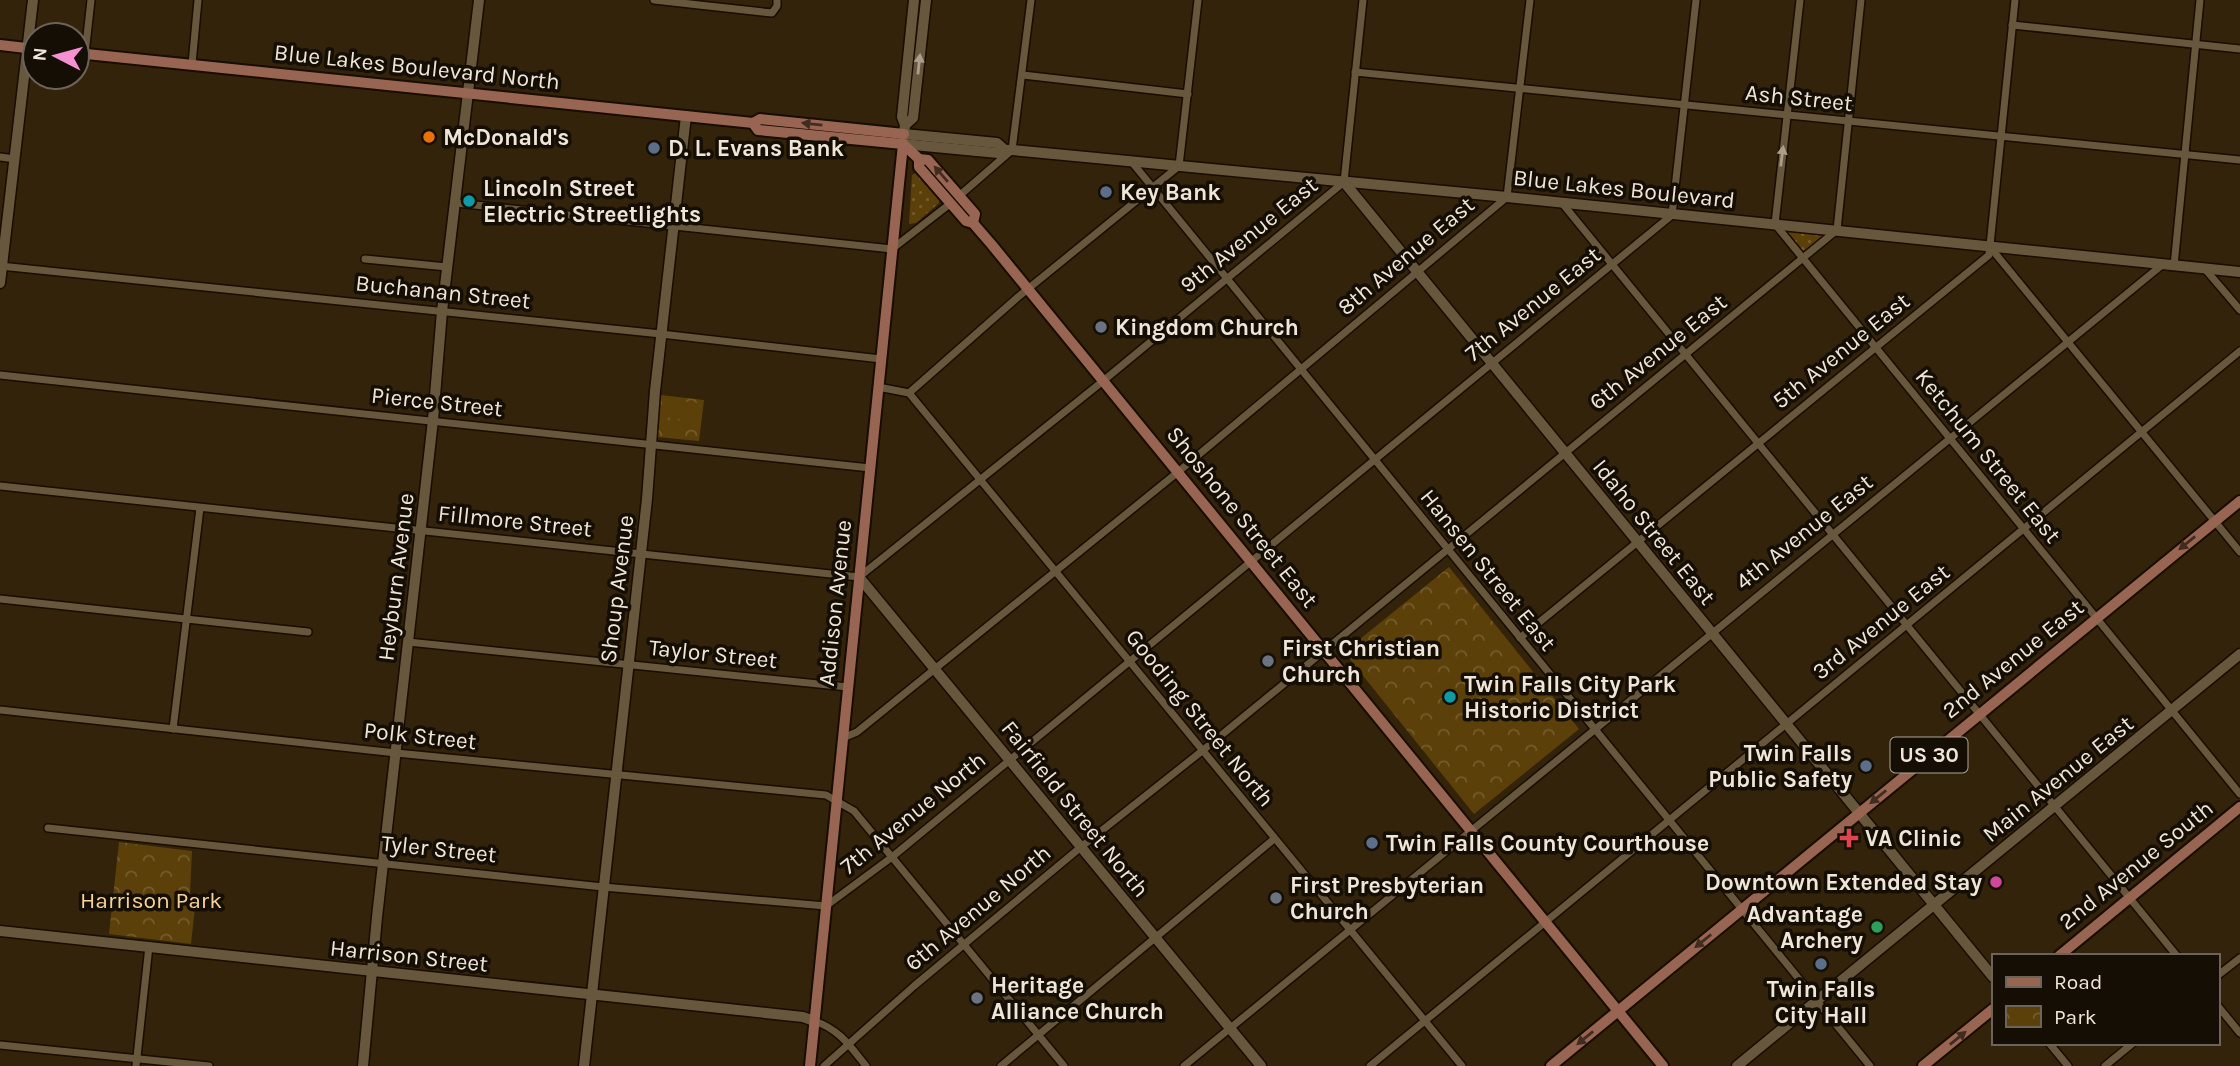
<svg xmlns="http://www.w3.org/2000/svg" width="2240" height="1066" viewBox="0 0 2240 1066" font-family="Karla,sans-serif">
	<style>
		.grass { fill: url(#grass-dots) }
		.park { fill: url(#park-crowns) }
		.pitch { fill: #5c4009 }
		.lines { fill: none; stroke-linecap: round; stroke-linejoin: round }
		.street-casing { stroke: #190c00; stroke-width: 10 }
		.secondary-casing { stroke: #190c00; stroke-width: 13 }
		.primary-casing { stroke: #190c00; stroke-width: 14 }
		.street { stroke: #67573d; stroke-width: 7 }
		.secondary { stroke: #67573d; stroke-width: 10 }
		.primary { stroke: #986552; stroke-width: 10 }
		.oneway { fill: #ac9e8a }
		.oneway2 { fill: #422c20 }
		.food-dot { fill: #e8710a; stroke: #140e05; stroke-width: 2.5 }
		.service-dot { fill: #5c6f8a; stroke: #140e05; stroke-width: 2.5 }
		.culture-dot { fill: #0f9aa8; stroke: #140e05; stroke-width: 2.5 }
		.worship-dot { fill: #6b7280; stroke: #140e05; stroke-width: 2.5 }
		.health-dot { fill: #e0444e; stroke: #140e05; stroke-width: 2.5 }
		.hotel-dot { fill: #d1479c; stroke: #140e05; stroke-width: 2.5 }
		.leisure-dot { fill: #2e9e5b; stroke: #140e05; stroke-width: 2.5 }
		.labels { text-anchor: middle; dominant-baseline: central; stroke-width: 7; stroke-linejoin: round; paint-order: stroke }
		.shield { fill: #140e05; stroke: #aea599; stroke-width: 2 }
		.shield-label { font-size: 21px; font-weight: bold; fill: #f0e6d8 }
		.street-label { font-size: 23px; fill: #f0e6d8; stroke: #140e05 }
		.poi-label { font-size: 23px; font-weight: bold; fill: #f0e6d8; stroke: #140e05; text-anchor: start }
		.park-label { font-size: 23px; fill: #f7d39b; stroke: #140e05 }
	</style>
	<defs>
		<pattern id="grass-dots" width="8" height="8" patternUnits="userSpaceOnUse" patternTransform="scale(1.75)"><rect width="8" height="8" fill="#5c4009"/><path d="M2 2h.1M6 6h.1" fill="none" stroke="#745c2c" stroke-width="1.8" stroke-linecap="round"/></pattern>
		<pattern id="park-crowns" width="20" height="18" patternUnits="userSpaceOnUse" patternTransform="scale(1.75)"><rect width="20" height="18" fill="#5c4009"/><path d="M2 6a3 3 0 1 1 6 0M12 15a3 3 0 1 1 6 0" fill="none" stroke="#745c2c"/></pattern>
	</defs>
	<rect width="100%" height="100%" fill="#32230a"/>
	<!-- grass -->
	<g class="grass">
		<polygon points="918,172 939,197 939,203 916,223 909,224 912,175"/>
		<polygon points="1775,224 1837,230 1803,258"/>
	</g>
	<!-- park -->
	<g class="park">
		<polygon points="661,395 704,400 699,441 657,437"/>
		<polygon points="1449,567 1579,729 1474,814 1344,652"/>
		<polygon points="119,842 192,851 190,893 195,907 191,944 109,934"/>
	</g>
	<!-- pitch -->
	<polygon class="pitch" points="665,399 699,403 697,421 663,417"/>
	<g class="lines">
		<!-- street casing -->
		<g class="street-casing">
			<g id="street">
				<polyline points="654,0 772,13 777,6 777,0"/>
				<polyline points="1800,0 1775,224 2240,794"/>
				<polyline points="2012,25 2240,49"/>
				<polyline points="85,54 91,0"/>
				<polyline points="192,64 198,0"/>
				<polyline points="1355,72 2240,160"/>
				<polyline points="1023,75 1188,94"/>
				<polyline points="0,157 15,159"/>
				<polyline points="1131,161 1870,1066"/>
				<polyline points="959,196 1012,150 1031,0"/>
				<polyline points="456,203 892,249 951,203"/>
				<polyline points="1562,203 2177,956"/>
				<polyline points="1990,247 2240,552"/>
				<polyline points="365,259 447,267"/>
				<polyline points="0,266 661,334 881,359"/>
				<polyline points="2174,266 2200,0"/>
				<polyline points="2205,269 2240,310"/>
				<polyline points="0,375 870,468"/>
				<polyline points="878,387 909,393 1018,297 1179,166 1198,0"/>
				<polyline points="909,393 1462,1066"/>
				<polyline points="0,486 859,577 1103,381 1344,182 1363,0"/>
				<polyline points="0,599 308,632"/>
				<polyline points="1520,638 1989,255 2015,0"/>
				<polyline points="408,642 848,687"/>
				<polyline points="0,710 396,753 826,795 854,811 1064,1066"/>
				<polyline points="173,729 200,508"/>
				<polyline points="843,738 857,732 1178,472 1507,197 1530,0"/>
				<polyline points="48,828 603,887 826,906 892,857 1672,215 1696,0"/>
				<polyline points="2217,976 2240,958"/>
				<polyline points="2217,1005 2240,1033"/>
				<path d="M814 1021C839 1029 850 1046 866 1066"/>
				<polyline points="2049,1043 2068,1066"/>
				<polyline points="0,1045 209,1066"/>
				<polyline points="136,1066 149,946"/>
				<polyline points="824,1066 914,986 1081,847 1202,751 1837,230 1861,0"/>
				<polyline points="1001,1066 1274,839"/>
				<polyline points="1184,1066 2162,265"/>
				<polyline points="1370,1066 2240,351"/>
				<polyline points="2105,1066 2133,1043"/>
			</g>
		</g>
		<!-- secondary casing -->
		<g class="secondary-casing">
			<g id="secondary">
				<polyline points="914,0 902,117 905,125 903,144 998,153 1005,150 1012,150 1507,197 2240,272"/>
				<polyline points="905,125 913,118 926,0"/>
				<polyline points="904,134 997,143 1005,150"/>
				<polyline points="1344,182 1993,977"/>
				<polyline points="0,283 33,0"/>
				<polyline points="859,577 1261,1066"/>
				<polyline points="0,931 803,1017 814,1021"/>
				<polyline points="363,1066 377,917 433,420 442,311 479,0"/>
				<polyline points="584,1066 647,499 655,391 686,116"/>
				<polyline points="1737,1066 2240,654"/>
			</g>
		</g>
		<!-- primary casing -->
		<g class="primary-casing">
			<g id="primary">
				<polyline points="0,45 35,49"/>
				<polyline points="77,53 753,123 760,119 904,134"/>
				<polyline points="753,123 758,130 903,144"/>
				<polyline points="903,144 919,159 928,160 975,214 973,223"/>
				<polyline points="919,159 919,167 966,221 973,223 992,245 1663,1066"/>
				<polyline points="2059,956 2240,807"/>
				<polyline points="810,1066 903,144"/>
				<polyline points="1551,1066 2240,501"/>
				<polyline points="1923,1066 1993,1009"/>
			</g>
		</g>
		<!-- street -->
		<use href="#street" class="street"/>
		<!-- secondary -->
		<use href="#secondary" class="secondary"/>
		<!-- primary -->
		<use href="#primary" class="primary"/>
	</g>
	<!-- one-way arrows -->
	<defs><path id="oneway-solid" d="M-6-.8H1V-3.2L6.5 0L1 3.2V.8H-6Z" transform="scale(1.75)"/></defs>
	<g class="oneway">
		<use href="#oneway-solid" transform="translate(919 64) rotate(-84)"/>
		<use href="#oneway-solid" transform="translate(1782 156) rotate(-83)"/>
	</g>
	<g class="oneway2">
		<use href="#oneway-solid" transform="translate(812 124) rotate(-174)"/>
		<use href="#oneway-solid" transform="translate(941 174) rotate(-131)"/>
		<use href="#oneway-solid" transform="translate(2187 543) rotate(141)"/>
		<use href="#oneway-solid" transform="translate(1878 797) rotate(141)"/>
		<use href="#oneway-solid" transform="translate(1703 941) rotate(141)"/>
		<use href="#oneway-solid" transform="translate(1585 1038) rotate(141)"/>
		<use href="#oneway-solid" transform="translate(1958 1038) rotate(-39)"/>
	</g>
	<!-- markers -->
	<circle class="food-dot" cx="429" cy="137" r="7"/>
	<g class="service-dot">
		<circle cx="654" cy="148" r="7"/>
		<circle cx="1106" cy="192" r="7"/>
		<circle cx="1866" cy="766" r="7"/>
		<circle cx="1372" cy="843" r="7"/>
		<circle cx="1821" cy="964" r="7"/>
	</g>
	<g class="culture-dot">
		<circle cx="469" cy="201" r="7"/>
		<circle cx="1450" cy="697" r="7"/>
	</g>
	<g class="worship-dot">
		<circle cx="1101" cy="327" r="7"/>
		<circle cx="1268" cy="661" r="7"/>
		<circle cx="1276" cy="898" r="7"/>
		<circle cx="977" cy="998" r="7"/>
	</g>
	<path class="health-dot" d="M1845.5 827.5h7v7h7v7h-7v7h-7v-7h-7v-7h7z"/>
	<circle class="hotel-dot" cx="1996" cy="882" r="7"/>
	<circle class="leisure-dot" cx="1877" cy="927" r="7"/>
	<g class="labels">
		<!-- shield labels -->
		<rect class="shield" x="1890.5" y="737.5" width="77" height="35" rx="5"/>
		<g class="shield-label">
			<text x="1929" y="755">US 30</text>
		</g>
		<!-- street labels -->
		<g class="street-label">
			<text transform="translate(417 67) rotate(6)">Blue Lakes Boulevard North</text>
			<text transform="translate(1799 98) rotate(6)">Ash Street</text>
			<text transform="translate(1624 189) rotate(6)">Blue Lakes Boulevard</text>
			<text transform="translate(1249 235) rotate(-39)">9th Avenue East</text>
			<text transform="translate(1406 256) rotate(-40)">8th Avenue East</text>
			<text transform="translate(443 292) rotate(6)">Buchanan Street</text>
			<text transform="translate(1533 304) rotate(-39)">7th Avenue East</text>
			<text transform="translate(1841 351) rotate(-39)">5th Avenue East</text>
			<text transform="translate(1658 352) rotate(-39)">6th Avenue East</text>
			<text transform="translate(437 402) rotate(6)">Pierce Street</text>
			<text transform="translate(1988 456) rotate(51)">Ketchum Street East</text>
			<text transform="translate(1242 517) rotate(51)">Shoshone Street East</text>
			<text transform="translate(515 521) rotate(6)">Fillmore Street</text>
			<text transform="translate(1654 532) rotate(51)">Idaho Street East</text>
			<text transform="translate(1804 532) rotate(-39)">4th Avenue East</text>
			<text transform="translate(1488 570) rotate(51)">Hansen Street East</text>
			<text transform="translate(396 577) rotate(-83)">Heyburn Avenue</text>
			<text transform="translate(617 589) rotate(-83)">Shoup Avenue</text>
			<text transform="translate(835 603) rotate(-84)">Addison Avenue</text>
			<text transform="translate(1881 622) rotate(-39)">3rd Avenue East</text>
			<text transform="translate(713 654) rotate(6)">Taylor Street</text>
			<text transform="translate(2013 659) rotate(-39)">2nd Avenue East</text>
			<text transform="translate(1200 718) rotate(51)">Gooding Street North</text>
			<text transform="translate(420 736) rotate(6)">Polk Street</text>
			<text transform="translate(2058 779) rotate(-39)">Main Avenue East</text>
			<text transform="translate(1075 809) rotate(51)">Fairfield Street North</text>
			<text transform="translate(913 813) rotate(-39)">7th Avenue North</text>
			<text transform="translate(439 849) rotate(6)">Tyler Street</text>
			<text transform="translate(2136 865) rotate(-39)">2nd Avenue South</text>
			<text transform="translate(978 908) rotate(-40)">6th Avenue North</text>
			<text transform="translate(409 956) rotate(6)">Harrison Street</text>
		</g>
		<!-- poi labels -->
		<g class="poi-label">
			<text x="443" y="137">McDonald's</text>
			<text x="668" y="148">D. L. Evans Bank</text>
			<text x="483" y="188">Lincoln Street<tspan x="483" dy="26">Electric Streetlights</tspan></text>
			<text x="1120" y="192">Key Bank</text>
			<text x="1115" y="327">Kingdom Church</text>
			<text x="1282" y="648">First Christian<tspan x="1282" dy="26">Church</tspan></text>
			<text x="1464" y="684">Twin Falls City Park<tspan x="1464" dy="26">Historic District</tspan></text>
			<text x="1852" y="753" text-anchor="end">Twin Falls<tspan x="1852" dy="26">Public Safety</tspan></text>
			<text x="1865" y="838">VA Clinic</text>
			<text x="1386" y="843">Twin Falls County Courthouse</text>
			<text x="1982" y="882" text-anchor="end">Downtown Extended Stay</text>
			<text x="1290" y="885">First Presbyterian<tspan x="1290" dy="26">Church</tspan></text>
			<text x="1863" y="914" text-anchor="end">Advantage<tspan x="1863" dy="26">Archery</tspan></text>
			<text x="991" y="985">Heritage<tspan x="991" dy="26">Alliance Church</tspan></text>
			<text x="1821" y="989" text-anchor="middle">Twin Falls<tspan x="1821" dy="26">City Hall</tspan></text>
		</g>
		<!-- park labels -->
		<g class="park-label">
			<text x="151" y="900">Harrison Park</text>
		</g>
	</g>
	<!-- legend -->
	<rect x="1992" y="954" width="228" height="91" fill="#140e05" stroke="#6c6459" stroke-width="2"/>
	<rect x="2006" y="977" width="35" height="10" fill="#986552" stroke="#6c6459" stroke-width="2"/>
	<text x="2054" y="989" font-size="21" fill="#f0e6d8">Road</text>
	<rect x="2006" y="1006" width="35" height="21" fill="url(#park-crowns)" stroke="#6c6459" stroke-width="2"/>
	<text x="2054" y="1024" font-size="21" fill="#f0e6d8">Park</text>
	<!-- north arrow -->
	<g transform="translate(56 56) rotate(276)"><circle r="33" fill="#140e05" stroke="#6c6459" stroke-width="2"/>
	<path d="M0-5L12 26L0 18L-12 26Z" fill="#f590d1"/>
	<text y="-10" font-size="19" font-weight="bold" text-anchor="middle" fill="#f0e6d8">N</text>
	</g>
</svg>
